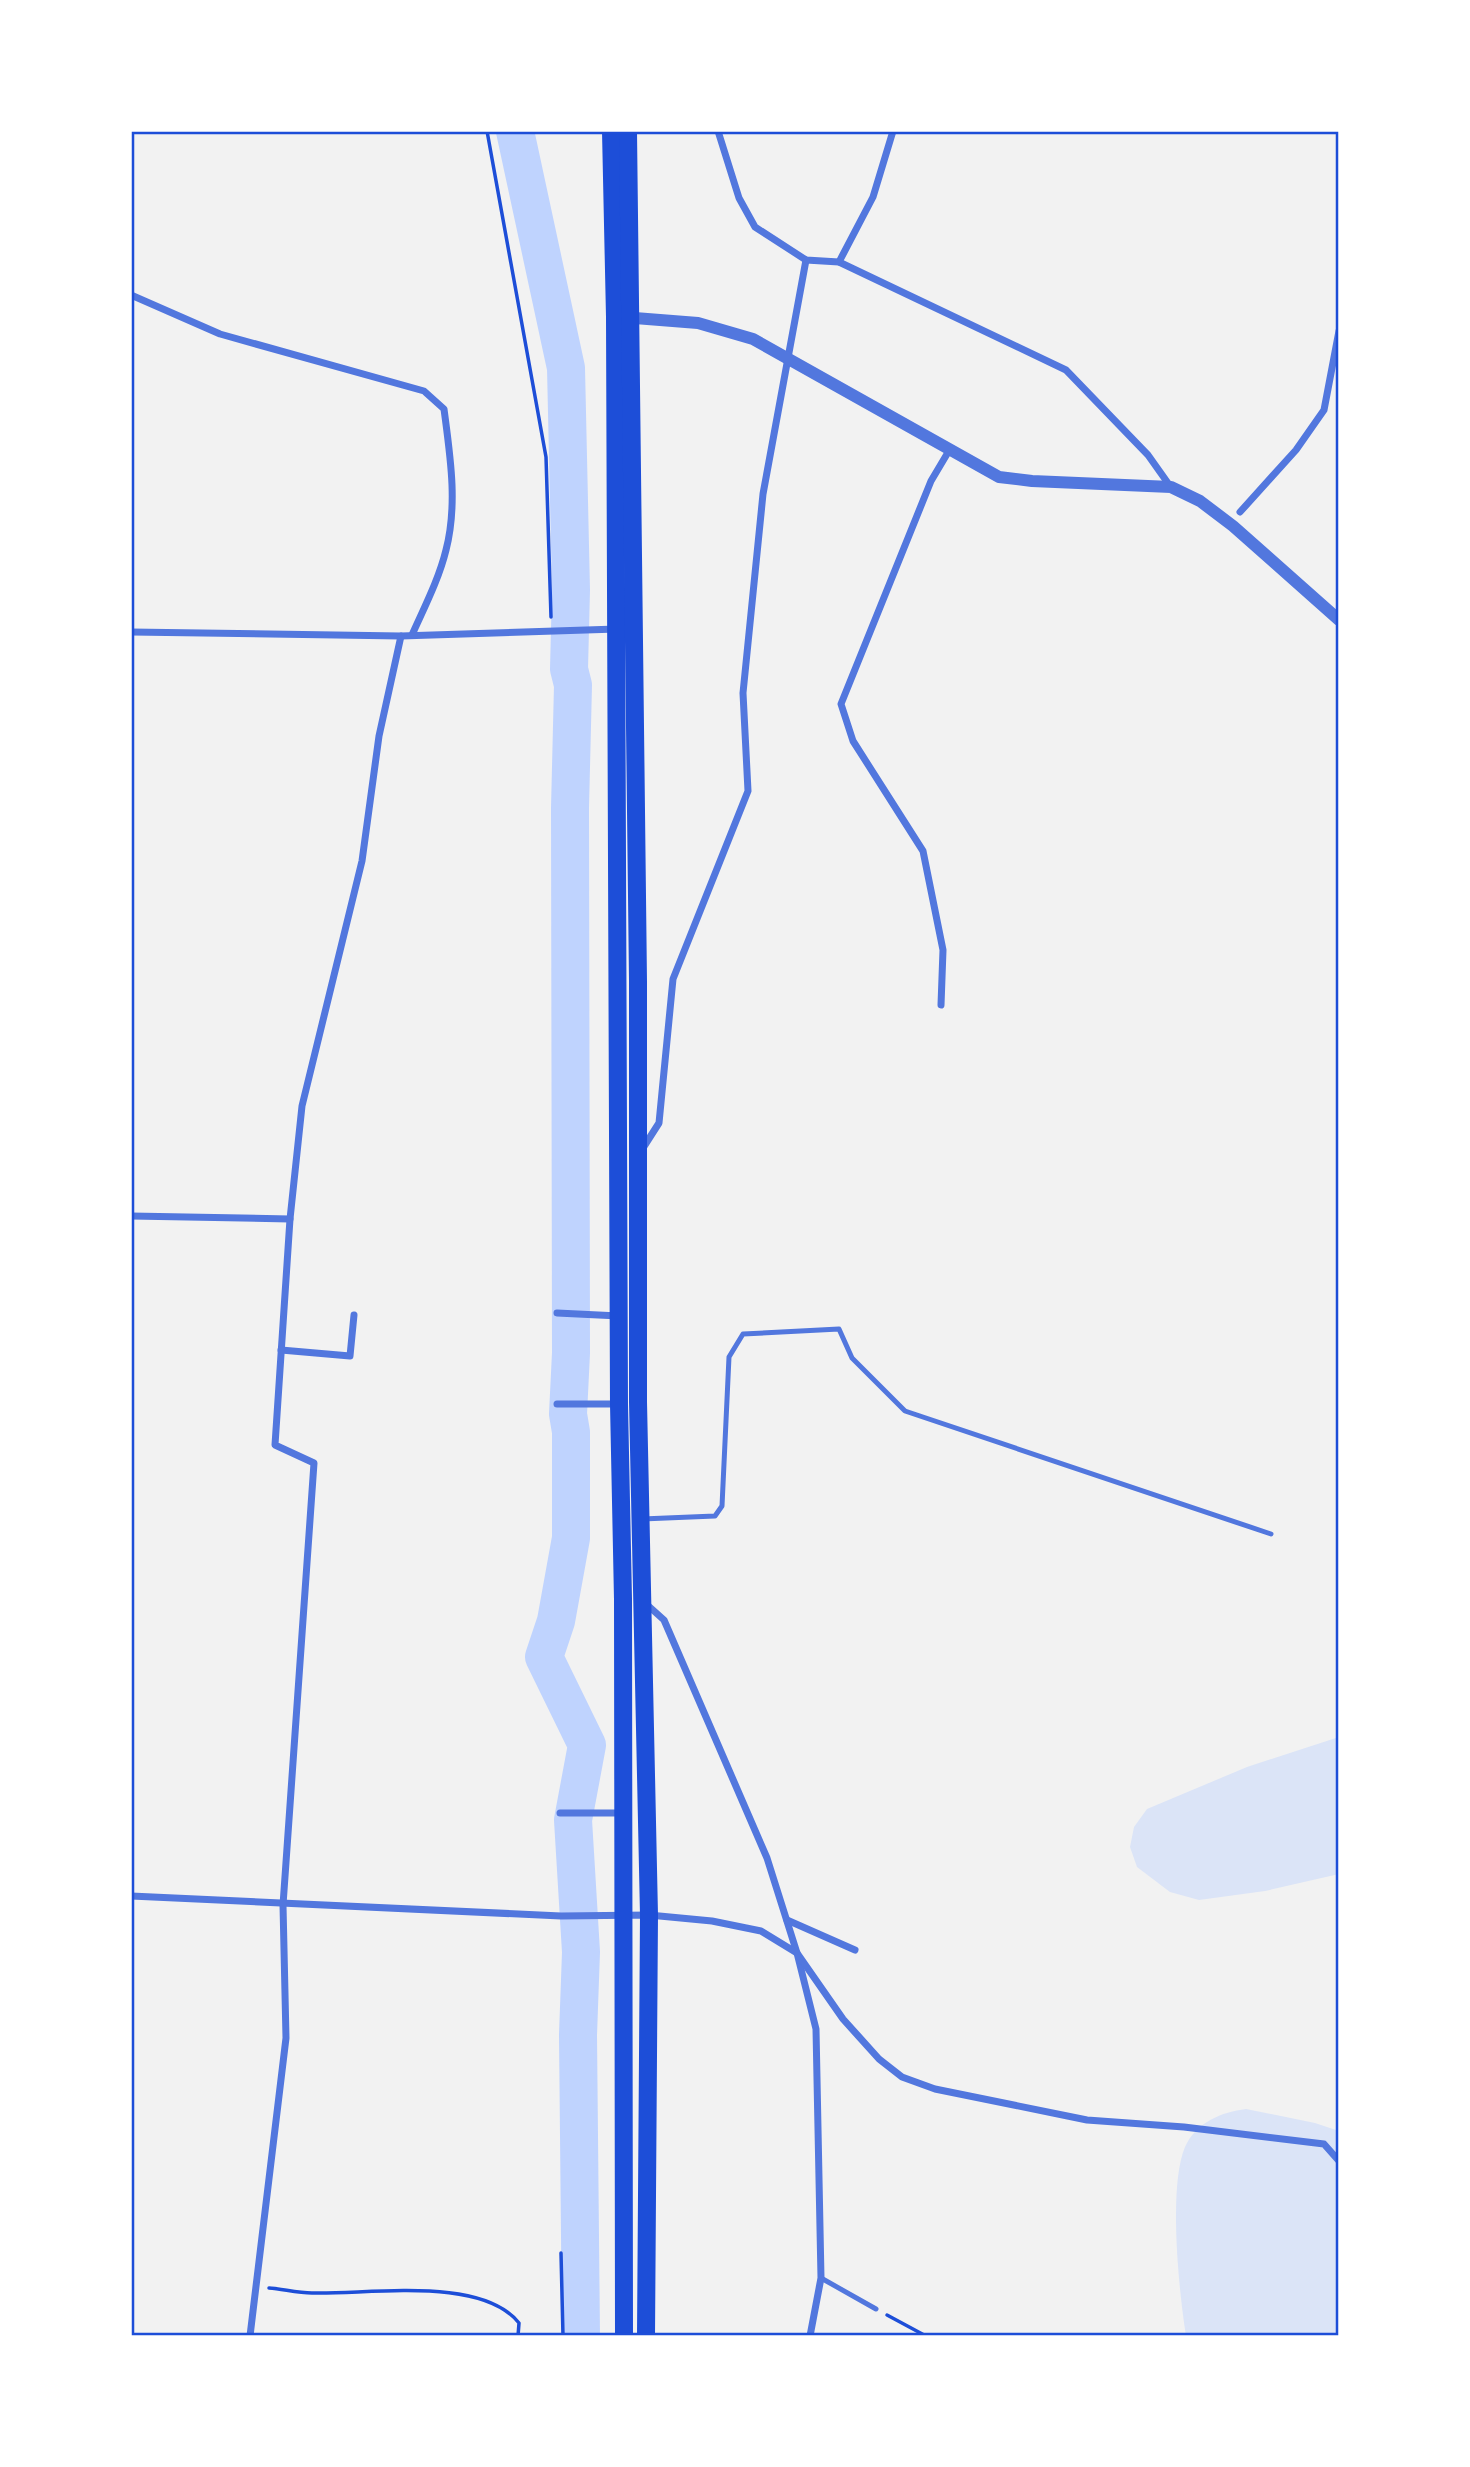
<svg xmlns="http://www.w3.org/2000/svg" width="1470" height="2467" viewBox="0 0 1470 2467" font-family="'Asap Condensed',sans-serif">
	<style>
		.green { fill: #dbe4f7 }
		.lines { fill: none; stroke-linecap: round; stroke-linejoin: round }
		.river { stroke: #bfd3fe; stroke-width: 38 }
		.path { stroke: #1d4ed8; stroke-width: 3.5 }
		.service { stroke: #5277de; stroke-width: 5 }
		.minor { stroke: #5277de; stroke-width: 7 }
		.tertiary { stroke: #5277de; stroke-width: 12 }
		.primary { stroke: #1d4ed8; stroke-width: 18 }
		.neatline { fill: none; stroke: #1d4ed8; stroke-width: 2.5 }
	</style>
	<rect width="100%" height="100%" fill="#f2f2f2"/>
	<!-- green -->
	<g class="green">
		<polygon points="1339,1737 1339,1874 1265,1891 1199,1900 1170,1892 1137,1867 1130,1847 1134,1827 1147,1809 1247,1767"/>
		<path d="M1246 2109 1315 2123 1339 2131V2336H1186C1179 2292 1168 2187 1185 2147 1196 2122 1222 2112 1246 2109Z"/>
	</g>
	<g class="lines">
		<!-- river -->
		<polyline class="river" points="515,131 566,368 571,590 569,669 573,685 570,808 571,1353 568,1414 571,1432 571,1538 556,1621 544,1657 587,1745 573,1820 581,1952 578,2035 581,2336"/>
		<!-- path -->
		<g class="path">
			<polyline points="487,131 546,457 551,617"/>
			<polyline points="561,2253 563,2336"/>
			<path d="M269 2288C283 2289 297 2293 312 2293 367 2295 481 2275 519 2323L518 2336"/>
			<polyline points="887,2315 926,2336"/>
		</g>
		<!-- service -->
		<g class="service">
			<polyline points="642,1519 715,1516 722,1506 729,1357 743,1334 839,1329 852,1358 905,1411 1271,1534"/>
			<polyline points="821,2278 876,2309"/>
		</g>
		<!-- minor -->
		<g class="minor">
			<polyline points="718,131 739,198 755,227 806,260 839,262 1066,370 1148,455 1170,486"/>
			<polyline points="839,262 873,197 893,131"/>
			<path d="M131 295 220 334 424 391 444 409C450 455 458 504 446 550 439 579 424 608 412 635"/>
			<polyline points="1240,512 1296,450 1324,410 1339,331"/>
			<polyline points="131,632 401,636 617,629"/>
			<polyline points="941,1005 943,950 923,851 853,741 841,704 931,481 950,449"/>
			<polyline points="643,1148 659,1123 673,979 748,791 743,693 763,494 806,260"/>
			<polyline points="131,1216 290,1219"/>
			<polyline points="557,1313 619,1316"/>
			<polyline points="281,1350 350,1356 354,1315"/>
			<polyline points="557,1404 619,1404"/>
			<polyline points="644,1602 664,1620 767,1858 797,1953 816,2029 821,2278 810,2336"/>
			<polyline points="560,1813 620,1813"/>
			<polyline points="131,1896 561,1916 649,1915 712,1921 761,1931 797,1953 843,2019 879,2059 902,2077 935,2089 1087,2120 1184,2127 1324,2144 1339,2161"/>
			<polyline points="787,1920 855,1950"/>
			<polyline points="250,2336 286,2038 283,1905 314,1463 275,1445 290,1219 302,1106 362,861 379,736 401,636"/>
		</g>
		<!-- tertiary -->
		<polyline class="tertiary" points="622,317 698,323 753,339 999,477 1032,481 1171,487 1200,501 1233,526 1339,620"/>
		<!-- primary -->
		<g class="primary">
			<polyline points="611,131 615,317 619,1404 623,1599 624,2336"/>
			<polyline points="628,131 638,981 638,1402 649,1915 646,2336"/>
		</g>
	</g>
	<!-- border -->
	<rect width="1470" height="2467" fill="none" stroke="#ffffff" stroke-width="266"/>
	<rect x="133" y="133" width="1204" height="2201" class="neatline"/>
</svg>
